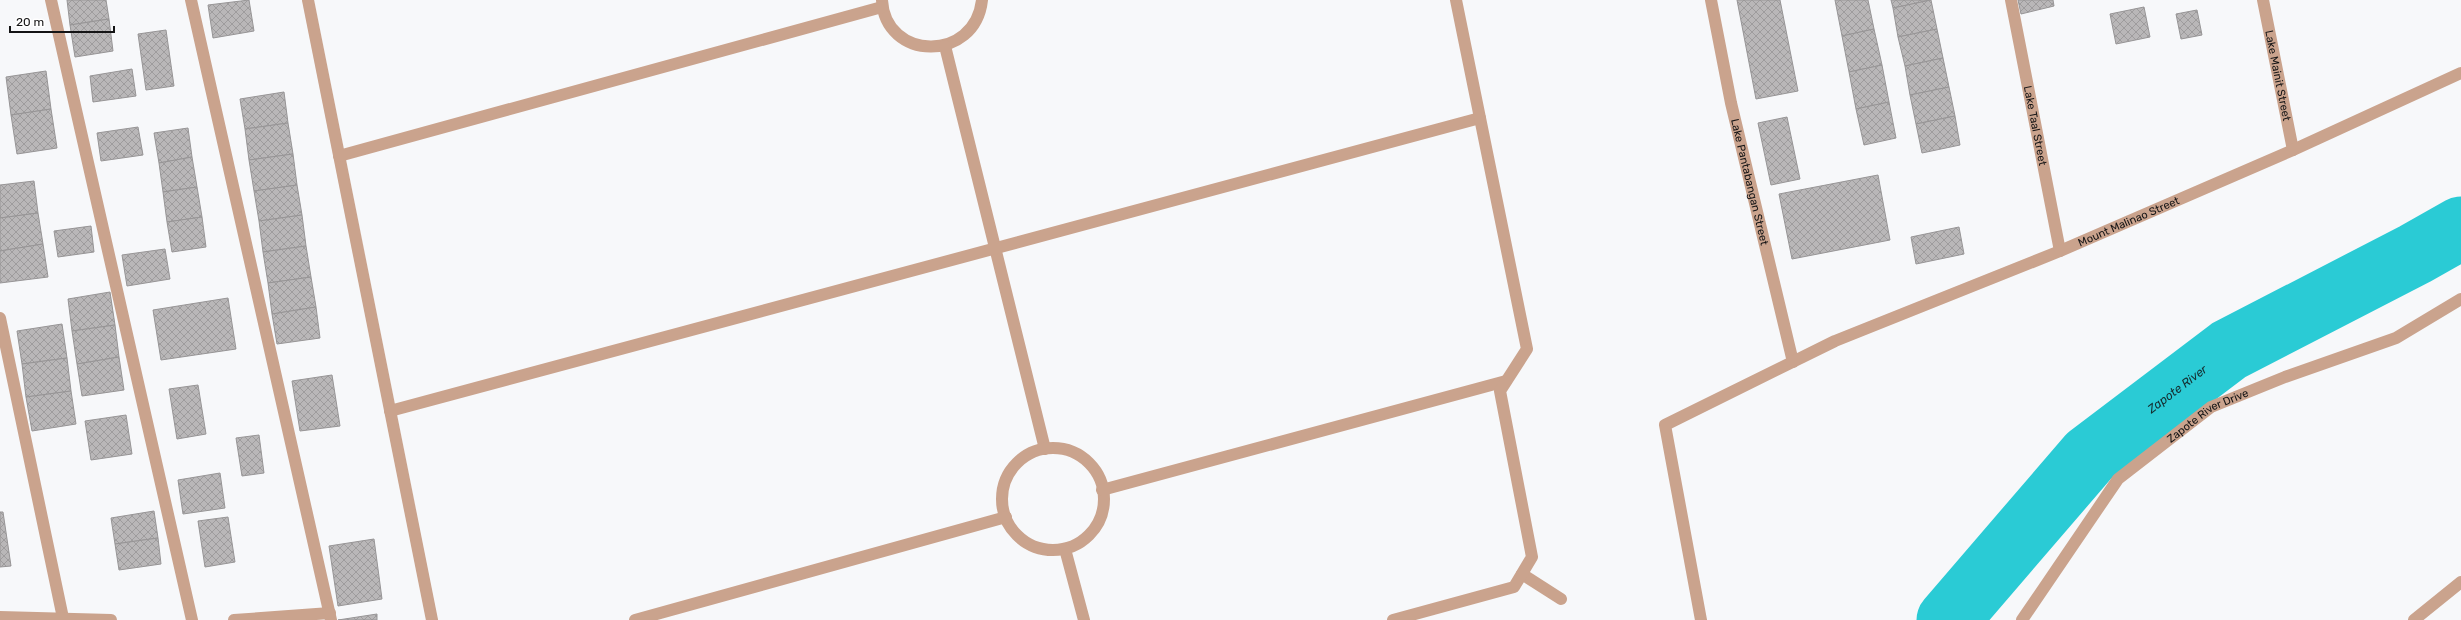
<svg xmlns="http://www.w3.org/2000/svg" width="2461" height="620" viewBox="0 0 2461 620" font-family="Rubik,sans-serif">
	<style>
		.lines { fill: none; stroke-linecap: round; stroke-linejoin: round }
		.river { stroke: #2acbd5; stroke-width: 63 }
		.building { fill: url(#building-cross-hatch); stroke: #979596 }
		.minor { stroke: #caa38d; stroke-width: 12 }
		.tertiary { stroke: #caa38d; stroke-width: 12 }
		.labels { text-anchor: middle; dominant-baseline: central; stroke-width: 3; stroke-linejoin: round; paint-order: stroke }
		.street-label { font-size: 11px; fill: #141415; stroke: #fff }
		.water-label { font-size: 12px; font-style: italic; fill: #152e30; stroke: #fff }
	</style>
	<defs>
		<pattern id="building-cross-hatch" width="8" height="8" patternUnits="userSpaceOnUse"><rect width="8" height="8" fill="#b9b7b8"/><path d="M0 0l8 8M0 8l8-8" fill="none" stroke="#9e9c9d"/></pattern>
	</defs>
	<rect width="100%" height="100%" fill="#f7f8fa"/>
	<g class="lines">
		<!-- river -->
		<path class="river" id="s1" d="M1948 620 2089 456 2229 350 2415 254 2461 228"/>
	</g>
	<!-- building -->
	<g class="building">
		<polygon points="67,0 106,0 109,19 70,25"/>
		<polygon points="249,0 254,31 213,38 208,5"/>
		<polygon points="1737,0 1780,0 1798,91 1756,99"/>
		<polygon points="1835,0 1868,0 1874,29 1842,36"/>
		<polygon points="1891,0 1931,0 1893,8"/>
		<polygon points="1931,0 1937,29 1898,37 1893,8"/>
		<polygon points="2018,0 2053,0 2054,6 2021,14"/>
		<polygon points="2144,7 2150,37 2116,44 2110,14"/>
		<polygon points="2197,10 2202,35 2181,39 2176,14"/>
		<polygon points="109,19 113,51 75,57 70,25"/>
		<polygon points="1874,29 1882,65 1849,72 1842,36"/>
		<polygon points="1937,29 1943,58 1905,66 1898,37"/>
		<polygon points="166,30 174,86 146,90 138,34"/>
		<polygon points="1943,58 1949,87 1910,95 1905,66"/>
		<polygon points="1882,65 1889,102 1856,109 1849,72"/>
		<polygon points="132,69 136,96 93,102 90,76"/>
		<polygon points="46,71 51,109 11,115 6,77"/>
		<polygon points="1949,87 1955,116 1916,124 1910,95"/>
		<polygon points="284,92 288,123 245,129 240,99"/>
		<polygon points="1889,102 1896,138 1864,145 1856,109"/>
		<polygon points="51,109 57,148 17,154 11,115"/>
		<polygon points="1955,116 1960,145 1922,153 1916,124"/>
		<polygon points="1787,117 1800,179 1771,185 1758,123"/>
		<polygon points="288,123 293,154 249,160 245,129"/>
		<polygon points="138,127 143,155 101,161 97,133"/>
		<polygon points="188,128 192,157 159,163 154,133"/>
		<polygon points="293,154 297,185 254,191 249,160"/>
		<polygon points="192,157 197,187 163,192 159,163"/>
		<polygon points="1878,175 1890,240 1792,259 1779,194"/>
		<polygon points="34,181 38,213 0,218 0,185"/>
		<polygon points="297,185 302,215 259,221 254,191"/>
		<polygon points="197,187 202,217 167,222 163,192"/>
		<polygon points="38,213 43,244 0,251 0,218"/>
		<polygon points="302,215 306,246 263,252 259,221"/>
		<polygon points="202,217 206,247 172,252 167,222"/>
		<polygon points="91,226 94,252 58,257 54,231"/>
		<polygon points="1959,227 1964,254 1916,264 1911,237"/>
		<polygon points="43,244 48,277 0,283 0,251"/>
		<polygon points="306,246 311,277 268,283 263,252"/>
		<polygon points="165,249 170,279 127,286 122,255"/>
		<polygon points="311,277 316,307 272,314 268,283"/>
		<polygon points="110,292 115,325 72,331 68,299"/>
		<polygon points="228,298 236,349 161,360 153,310"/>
		<polygon points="316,307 320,338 277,344 272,314"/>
		<polygon points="62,324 67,358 22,364 17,331"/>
		<polygon points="115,325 119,357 77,364 72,331"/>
		<polygon points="119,357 124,390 82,396 77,364"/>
		<polygon points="67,358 71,391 26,397 22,364"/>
		<polygon points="332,375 340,426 300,431 292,381"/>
		<polygon points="198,385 206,434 177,439 169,389"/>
		<polygon points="71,391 76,424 32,431 26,397"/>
		<polygon points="126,415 132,454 91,460 85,421"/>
		<polygon points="259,435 264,473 242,476 236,438"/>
		<polygon points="220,473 225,508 183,514 178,480"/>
		<polygon points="154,511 158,538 115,544 111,518"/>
		<polygon points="0,512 3,512 11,566 0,567"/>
		<polygon points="228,517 235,562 205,567 198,521"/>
		<polygon points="158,538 161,564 119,570 115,544"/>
		<polygon points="374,539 382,599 338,606 329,546"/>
		<polygon points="377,614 377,620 338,620"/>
	</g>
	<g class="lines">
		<!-- minor -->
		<g class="minor">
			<polyline points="51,0 192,620"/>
			<polyline points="191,0 331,620"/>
			<polyline points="308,0 432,620"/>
			<path d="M882 0C885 61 975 63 982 0"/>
			<path id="s2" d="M1711 0 1731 103 1793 362"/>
			<path id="s3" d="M2011 0 2060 251"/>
			<path id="s4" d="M2263 0 2293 150"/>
			<polyline points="945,46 1045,449"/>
			<polyline points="339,156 882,7"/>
			<polyline points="0,318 63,618"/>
			<polyline points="390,411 1480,118"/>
			<circle cx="1053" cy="499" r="51"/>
			<polyline points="1102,490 1506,381"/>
			<polyline points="1065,549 1084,620"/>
			<polyline points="1522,574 1561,599"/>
			<polyline points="0,617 111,620"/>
			<polyline points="234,620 330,613"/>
			<polyline points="635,620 1006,517"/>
			<polyline points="1393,620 1514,587 1532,557 1500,391 1527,349 1456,0"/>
			<path id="s5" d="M1701 620 1665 425 1835 341 2060 251 2293 150 2461 73"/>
			<polyline points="2414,620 2461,582"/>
		</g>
		<!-- tertiary -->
		<path class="tertiary" id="s6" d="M2022 620 2118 479 2211 407 2285 377 2396 338 2461 299"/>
	</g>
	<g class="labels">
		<!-- street labels -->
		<g class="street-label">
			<text stroke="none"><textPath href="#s4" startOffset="77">Lake Mainit Street</textPath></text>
			<text stroke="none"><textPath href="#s3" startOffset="128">Lake Taal Street</textPath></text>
			<text stroke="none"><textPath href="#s2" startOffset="186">Lake Pantabangan Street</textPath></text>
			<text stroke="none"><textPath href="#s5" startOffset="705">Mount Malinao Street</textPath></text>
			<text stroke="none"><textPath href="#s6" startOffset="281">Zapote River Drive</textPath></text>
		</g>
		<!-- water labels -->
		<g class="water-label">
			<text stroke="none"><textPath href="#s1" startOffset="327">Zapote River</textPath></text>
		</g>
	</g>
	<!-- scale -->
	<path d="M10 26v6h104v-6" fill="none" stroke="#141415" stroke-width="2"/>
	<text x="16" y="26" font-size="12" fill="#141415" stroke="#ffffff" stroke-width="3" paint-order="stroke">20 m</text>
</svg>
